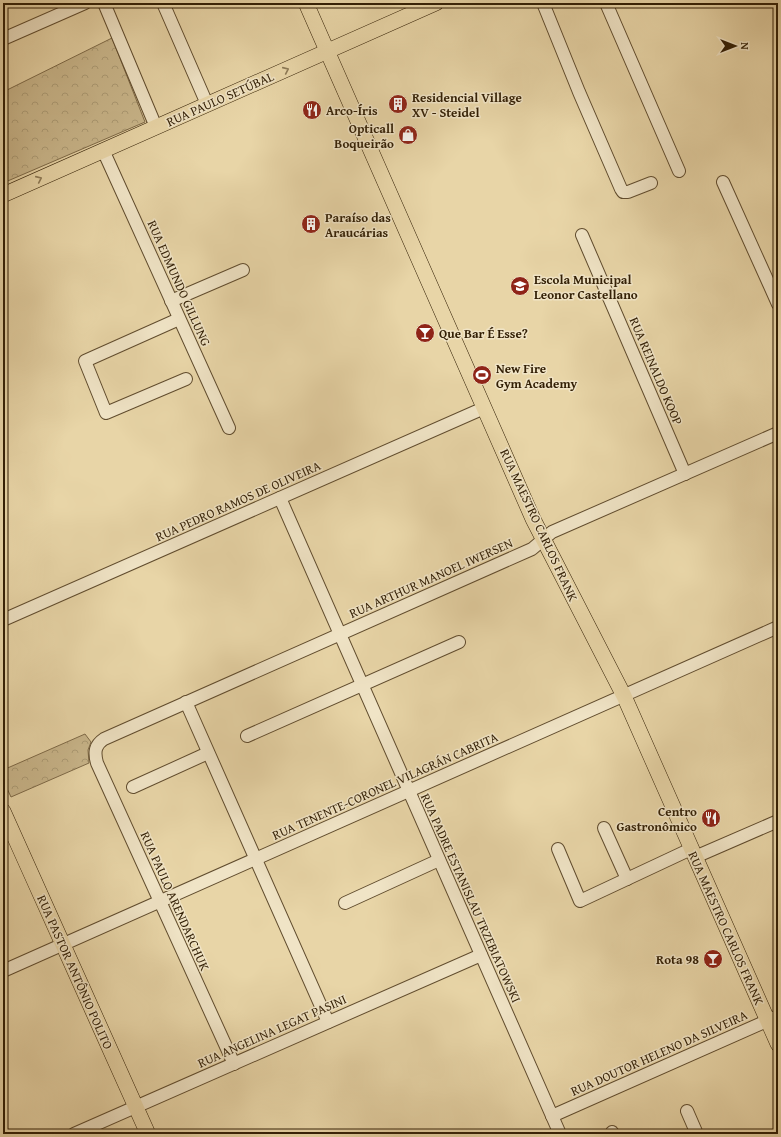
<svg xmlns="http://www.w3.org/2000/svg" width="781" height="1137" viewBox="0 0 781 1137" font-family="'Gentium Book Plus',serif">
	<style>
		.forest { fill: url(#forest-crowns); stroke: #7e6a48 }
		.lines { fill: none; stroke-linecap: round; stroke-linejoin: round }
		.minor-casing { stroke: #604c2e; stroke-width: 14 }
		.major-casing { stroke: #321f05; stroke-width: 16 }
		.minor { stroke: #f0e4c6; stroke-width: 12 }
		.major { stroke: #e8d5a7; stroke-width: 15 }
		.oneway { stroke: #8d7a56 }
		.labels { text-anchor: middle; dominant-baseline: central; stroke-width: 3; stroke-linejoin: round; paint-order: stroke }
		.poi-label { font-size: 13px; font-weight: bold; fill: #321f05; stroke: #f0e4c6; text-anchor: start }
		.street-label { font-size: 13px; fill: #321f05; stroke: #f0e4c6 }
	</style>
	<defs>
		<pattern id="forest-crowns" width="20" height="18" patternUnits="userSpaceOnUse"><rect width="20" height="18" fill="#c9b68b"/><path d="M2 6a3 3 0 1 1 6 0M12 15a3 3 0 1 1 6 0" fill="none" stroke="#ad9c76"/></pattern>
	</defs>
	<rect width="100%" height="100%" fill="#e8d5a7"/>
	<filter id="stains"><feTurbulence type="fractalNoise" baseFrequency=".005" numOctaves="4"/><feColorMatrix values="0 0 0 0 .2 0 0 0 0 .09 0 0 0 0 .02 0 0 0 .5 -.17"/></filter>
	<radialGradient id="worn" r=".72"><stop offset=".6" stop-color="#630" stop-opacity="0"/><stop offset="1" stop-color="#630" stop-opacity=".3"/></radialGradient>
	<!-- forest -->
	<g class="forest">
		<polygon points="112,38 145,122 3,183 3,92"/>
		<polygon points="85,734 91,742 88,750 89,763 11,797 3,780 3,770"/>
	</g>
	<g class="lines">
		<!-- minor casing -->
		<g class="minor-casing">
			<g id="minor">
				<polyline points="104,3 156,127"/>
				<polyline points="163,3 207,104"/>
				<polyline points="543,3 579,92 621,189 623,192 628,192 651,183"/>
				<polyline points="606,3 679,171"/>
				<polyline points="3,39 85,3"/>
				<polyline points="103,150 229,428"/>
				<polyline points="723,182 778,304"/>
				<polyline points="582,235 685,474"/>
				<polyline points="171,301 243,270"/>
				<polyline points="179,319 85,361 106,413 186,379"/>
				<polyline points="280,498 560,1134"/>
				<polyline points="3,620 484,408"/>
				<polyline points="186,702 328,1022"/>
				<polyline points="247,736 459,642"/>
				<polyline points="133,787 208,753"/>
				<polyline points="604,828 627,879"/>
				<polyline points="558,849 580,901 691,849"/>
				<polyline points="695,857 778,821"/>
				<polyline points="345,903 439,860"/>
				<polyline points="3,971 778,627"/>
				<path d="M234 1064 97 763C94 752 95 745 104 739L532 549 552 532 778 433"/>
				<polyline points="687,1111 697,1134"/>
				<polyline points="552,1116 778,1016"/>
				<polyline points="612,1132 613,1134"/>
				<polyline points="74,1134 481,955"/>
			</g>
		</g>
		<!-- major casing -->
		<g class="major-casing">
			<g id="major">
				<polyline points="306,3 533,519 624,696 778,1044"/>
				<polyline points="3,195 436,3"/>
				<polyline points="3,811 148,1134"/>
			</g>
		</g>
		<!-- minor -->
		<use href="#minor" class="minor"/>
		<!-- major -->
		<use href="#major" class="major"/>
	</g>
	<!-- one-way arrows -->
	<defs><path id="oneway-chevron" d="M-2-3.5L2.5 0L-2 3.5" fill="none" stroke-width="1.6" stroke-linecap="round" stroke-linejoin="round"/></defs>
	<g class="oneway">
		<use href="#oneway-chevron" transform="translate(286 70) rotate(-24)"/>
		<use href="#oneway-chevron" transform="translate(39 179) rotate(-24)"/>
	</g>
	<!-- icons -->
	<defs>
		<g id="building-disc" transform="scale(1)"><circle r="9.5" fill="#8f2418" stroke="#f0e4c6"/><path d="M-4-6H4V6H1V3H-1V6H-4ZM-2.5-4.3h1.7v1.8h-1.7ZM.8-4.3h1.7v1.8H.8ZM-2.5-1h1.7V.8h-1.7ZM.8-1h1.7V.8H.8Z" fill="#fff"/></g>
		<g id="restaurant-disc" transform="scale(1)"><circle r="9.5" fill="#8f2418" stroke="#f0e4c6"/><path d="M-5-6h1v4h1v-4h1v4h1v-4h1v5L-1.5 .5V6h-2V.5L-5-1ZM5-6V6H3V1.5H1.5Q1.5-4 5-6Z" fill="#fff"/></g>
		<g id="shop-disc" transform="scale(1)"><circle r="9.5" fill="#8f2418" stroke="#f0e4c6"/><path d="M-5-2.5h2.3a2.7 3.5 0 0 1 5.4 0H5L5.5 6h-11ZM-1.5-2.5h3a1.5 2.3 0 0 0-3 0Z" fill="#fff"/></g>
		<g id="school-disc" transform="scale(1)"><circle r="9.5" fill="#8f2418" stroke="#f0e4c6"/><path d="M0-5L7-2L0 1L-7-2ZM-4 1L0 2.5L4 1V4Q0 6-4 4Z" fill="#fff"/></g>
		<g id="bar-disc" transform="scale(1)"><circle r="9.5" fill="#8f2418" stroke="#f0e4c6"/><path d="M-6-5H6L.8 .8V4.5H3.5V6h-7V4.5H-.8V.8Z" fill="#fff"/></g>
		<g id="stadium-disc" transform="scale(1)"><circle r="9.5" fill="#8f2418" stroke="#f0e4c6"/><path d="M0-5a6.5 5 0 1 0 0 10a6.5 5 0 1 0 0-10ZM-3.5-1.8h7v3.6h-7Z" fill="#fff"/></g>
	</defs>
	<g fill-rule="evenodd">
		<use href="#building-disc" x="398" y="104"/>
		<use href="#restaurant-disc" x="312" y="110"/>
		<use href="#shop-disc" x="408" y="135"/>
		<use href="#building-disc" x="311" y="224"/>
		<use href="#school-disc" x="520" y="286"/>
		<use href="#bar-disc" x="425" y="333"/>
		<use href="#stadium-disc" x="482" y="375"/>
		<use href="#restaurant-disc" x="711" y="818"/>
		<use href="#bar-disc" x="713" y="959"/>
	</g>
	<g class="labels">
		<!-- poi labels -->
		<g class="poi-label">
			<text x="412" y="97">Residencial Village<tspan x="412" dy="15">XV - Steidel</tspan></text>
			<text x="326" y="110">Arco-Íris</text>
			<text x="394" y="128" text-anchor="end">Opticall<tspan x="394" dy="15">Boqueirão</tspan></text>
			<text x="325" y="217">Paraíso das<tspan x="325" dy="15">Araucárias</tspan></text>
			<text x="534" y="279">Escola Municipal<tspan x="534" dy="15">Leonor Castellano</tspan></text>
			<text x="439" y="333">Que Bar É Esse?</text>
			<text x="496" y="368">New Fire<tspan x="496" dy="15">Gym Academy</tspan></text>
			<text x="697" y="811" text-anchor="end">Centro<tspan x="697" dy="15">Gastronômico</tspan></text>
			<text x="699" y="959" text-anchor="end">Rota 98</text>
		</g>
		<!-- street labels -->
		<g class="street-label">
			<text transform="translate(220 99) rotate(-24)">RUA PAULO SETÚBAL</text>
			<text transform="translate(179 283) rotate(66)">RUA EDMUNDO GILLUNG</text>
			<text transform="translate(656 371) rotate(67)">RUA REINALDO KOOP</text>
			<text transform="translate(238 501) rotate(-24)">RUA PEDRO RAMOS DE OLIVEIRA</text>
			<text transform="translate(539 525) rotate(65)">RUA MAESTRO CARLOS FRANK</text>
			<text transform="translate(431 578) rotate(-24)">RUA ARTHUR MANOEL IWERSEN</text>
			<text transform="translate(385 786) rotate(-24)">RUA TENENTE-CORONEL VILAGRÁN CABRITA</text>
			<text transform="translate(471 898) rotate(66)">RUA PADRE ESTANISLAU TRZEBIATOWSKI</text>
			<text transform="translate(175 901) rotate(66)">RUA PAULO ARENDARCHUK</text>
			<text transform="translate(726 928) rotate(66)">RUA MAESTRO CARLOS FRANK</text>
			<text transform="translate(75 972) rotate(66)">RUA PASTOR ANTÔNIO POLITO</text>
			<text transform="translate(272 1031) rotate(-24)">RUA ANGELINA LEGAT PASINI</text>
			<text transform="translate(659 1053) rotate(-24)">RUA DOUTOR HELENO DA SILVEIRA</text>
		</g>
	</g>
	<!-- margin -->
	<rect width="781" height="1137" fill="none" stroke="#e8d5a7" stroke-width="16"/>
	<rect x="4" y="4" width="773" height="1129" fill="none" stroke="#321f05" stroke-width="2"/>
	<rect x="8" y="8" width="765" height="1121" fill="none" stroke="#321f05"/>
	<!-- north arrow -->
	<g transform="translate(735 46) rotate(90)" stroke="#f0e4c6" stroke-width="3" paint-order="stroke">
	<path d="M0-3L7 15L0 10L-7 15Z" fill="#321f05"/>
	<text y="-6" font-size="11" font-weight="bold" text-anchor="middle" fill="#321f05">N</text>
	</g>
	<rect width="100%" height="100%" filter="url(#stains)"/>
	<rect width="100%" height="100%" fill="url(#worn)"/>
</svg>
